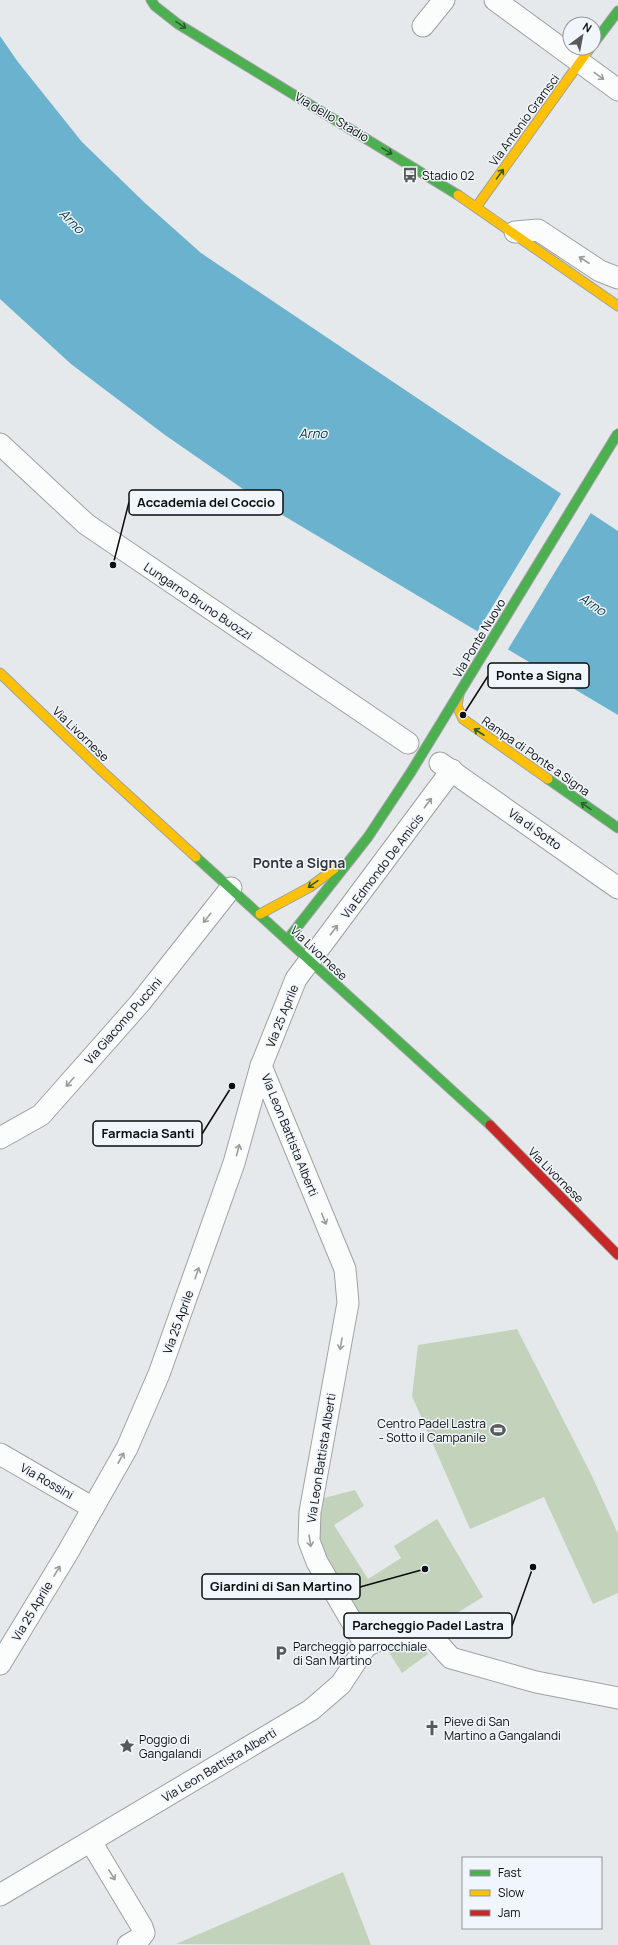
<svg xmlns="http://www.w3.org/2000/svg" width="618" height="1945" viewBox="0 0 618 1945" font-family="Manrope,sans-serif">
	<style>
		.green { fill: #c3d2bb }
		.water { fill: #6bb2ce }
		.pier { fill: #e6e9eb }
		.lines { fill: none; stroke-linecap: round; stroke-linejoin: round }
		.street-casing { stroke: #9fa2a3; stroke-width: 23 }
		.fast-casing { stroke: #9fa2a3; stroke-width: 11 }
		.slow-casing { stroke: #9fa2a3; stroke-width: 11 }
		.jam-casing { stroke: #9fa2a3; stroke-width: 11 }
		.street { stroke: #fbfcfc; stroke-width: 21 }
		.fast { stroke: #4caf50; stroke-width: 9 }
		.slow { stroke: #ffc107; stroke-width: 9 }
		.jam { stroke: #c62828; stroke-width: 9 }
		.fast-bridge-casing { stroke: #9fa2a3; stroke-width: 11; stroke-linecap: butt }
		.fast-bridge { stroke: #4caf50; stroke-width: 9 }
		.oneway { stroke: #2b5e2e }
		.oneway2 { stroke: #9b9c9c }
		.labels { text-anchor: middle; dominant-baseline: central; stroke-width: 3; stroke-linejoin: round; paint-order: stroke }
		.street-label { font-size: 12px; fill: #0a0c0d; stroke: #f0f6fb }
		.poi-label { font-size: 12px; fill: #0a0c0d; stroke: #f0f6fb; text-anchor: start }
		.water-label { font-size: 13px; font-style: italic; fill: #073445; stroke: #f0f6fb }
		.quarter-label { font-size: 14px; font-weight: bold; fill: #34383c; stroke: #f0f6fb }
		.leader { fill: none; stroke: #0a0c0d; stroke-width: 1.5 }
		.callout-dot { fill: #0a0c0d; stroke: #f0f6fb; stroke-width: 1.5 }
		.callout { fill: #f0f6fb; stroke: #0a0c0d; stroke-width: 1.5 }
		.callout-label { font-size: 13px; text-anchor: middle; font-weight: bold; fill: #0a0c0d }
	</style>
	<rect width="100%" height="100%" fill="#e6e9eb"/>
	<!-- green -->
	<g class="green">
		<polygon points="517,1329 592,1476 618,1534 618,1593 593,1604 544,1497 470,1529 412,1396 418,1345"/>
		<polygon points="355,1490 364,1506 334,1525 368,1579 401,1558 394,1546 437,1519 483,1597 431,1629 401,1623 368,1633 320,1552 315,1519 320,1499"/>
		<polygon points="388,1644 422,1644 428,1654 402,1673 385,1646"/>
		<polygon points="343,1872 371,1945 176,1944"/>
	</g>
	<!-- water -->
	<polygon class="water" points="0,36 18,62 82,142 145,203 201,253 493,449 618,531 618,715 269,507 165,435 71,364 0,299"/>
	<!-- pier -->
	<polygon class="pier" points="562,492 592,511 507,651 477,632"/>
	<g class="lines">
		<!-- street casing -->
		<g class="street-casing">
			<g id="street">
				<polyline points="495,0 618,90"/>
				<polyline points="423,26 444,0"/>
				<polyline points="515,232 538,230 600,271 618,278"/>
				<polyline points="0,444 86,524 408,743"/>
				<polyline points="440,763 618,888"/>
				<polyline points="261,1066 345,1269 348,1303 310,1512 309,1541 317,1562 366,1646"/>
				<polyline points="0,1138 41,1115 140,1003 231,888"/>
				<polyline points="0,1454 93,1508"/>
				<polyline points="366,1646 390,1635 409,1634 434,1639 451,1658 536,1682 618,1698"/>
				<polyline points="0,1664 68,1552 127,1448 159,1374 234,1163 261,1066 296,979 452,770"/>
				<polyline points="91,1842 142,1927 144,1933 140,1938 128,1945"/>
				<polyline points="0,1895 311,1710 341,1684 366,1646"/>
			</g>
		</g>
		<!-- fast casing -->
		<g class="fast-casing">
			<g id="fast">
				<polyline points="151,0 155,6 178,24 458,195"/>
				<polyline points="594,43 618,11"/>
				<polyline points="548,779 618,828"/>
				<polyline points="196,857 490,1125"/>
				<polyline points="287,940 368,837 411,772"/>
			</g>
		</g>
		<!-- slow casing -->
		<g class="slow-casing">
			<g id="slow">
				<polyline points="458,195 618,306"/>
				<polyline points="477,206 590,48"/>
				<polyline points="0,673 103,772 196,857"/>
				<polyline points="459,694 457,706 463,719 548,779"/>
				<polyline points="260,914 310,887 334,869"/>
			</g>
		</g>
		<!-- jam casing -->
		<g class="jam-casing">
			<polyline id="jam" points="490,1125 618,1255"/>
		</g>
		<!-- street -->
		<use href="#street" class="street"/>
		<!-- fast -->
		<use href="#fast" class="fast"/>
		<!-- slow -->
		<use href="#slow" class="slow"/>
		<!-- jam -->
		<use href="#jam" class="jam"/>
		<!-- fast-bridge casing -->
		<g class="fast-bridge-casing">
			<polyline id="fast-bridge" points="411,772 618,433"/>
		</g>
		<!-- fast-bridge -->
		<use href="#fast-bridge" class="fast-bridge"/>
	</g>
	<!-- one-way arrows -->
	<defs><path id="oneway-shaft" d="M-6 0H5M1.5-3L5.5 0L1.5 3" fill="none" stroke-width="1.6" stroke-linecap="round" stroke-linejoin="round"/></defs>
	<g class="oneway">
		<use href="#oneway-shaft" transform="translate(181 25) rotate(34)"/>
		<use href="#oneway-shaft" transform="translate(387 151) rotate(31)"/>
		<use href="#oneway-shaft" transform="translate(500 174) rotate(-54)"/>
		<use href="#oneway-shaft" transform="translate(479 732) rotate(-147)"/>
		<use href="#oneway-shaft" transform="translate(586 806) rotate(-145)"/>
		<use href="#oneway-shaft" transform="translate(313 884) rotate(145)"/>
	</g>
	<g class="oneway2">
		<use href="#oneway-shaft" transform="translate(599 76) rotate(36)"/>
		<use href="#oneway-shaft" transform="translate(584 260) rotate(-147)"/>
		<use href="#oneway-shaft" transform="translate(428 803) rotate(-53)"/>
		<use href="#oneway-shaft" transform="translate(207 918) rotate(129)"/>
		<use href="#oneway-shaft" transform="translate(334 930) rotate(-53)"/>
		<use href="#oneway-shaft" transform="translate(70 1082) rotate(131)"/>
		<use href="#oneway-shaft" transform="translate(238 1150) rotate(-75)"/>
		<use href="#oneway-shaft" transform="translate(324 1219) rotate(68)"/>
		<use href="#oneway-shaft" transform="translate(197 1273) rotate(-71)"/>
		<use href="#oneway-shaft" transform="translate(341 1344) rotate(100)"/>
		<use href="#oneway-shaft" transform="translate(121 1458) rotate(-61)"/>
		<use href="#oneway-shaft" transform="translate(310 1541) rotate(81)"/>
		<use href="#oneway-shaft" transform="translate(57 1571) rotate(-59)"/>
		<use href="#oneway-shaft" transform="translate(112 1875) rotate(58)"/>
	</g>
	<!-- icons -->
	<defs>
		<g id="bus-bare" transform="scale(1.2)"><path d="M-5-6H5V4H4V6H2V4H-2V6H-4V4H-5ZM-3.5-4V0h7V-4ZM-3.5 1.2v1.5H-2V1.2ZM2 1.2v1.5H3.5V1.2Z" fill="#57595b" stroke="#f0f6fb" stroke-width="2.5" paint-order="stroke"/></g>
		<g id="stadium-bare" transform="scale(1.2)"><path d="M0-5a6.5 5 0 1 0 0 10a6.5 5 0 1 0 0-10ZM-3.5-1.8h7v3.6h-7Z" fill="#57595b" stroke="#f0f6fb" stroke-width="2.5" paint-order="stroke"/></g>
		<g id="parking-bare" transform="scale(1.2)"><path d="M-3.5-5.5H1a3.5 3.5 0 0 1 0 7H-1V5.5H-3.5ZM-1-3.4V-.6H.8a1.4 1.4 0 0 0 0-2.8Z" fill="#57595b" stroke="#f0f6fb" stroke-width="2.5" paint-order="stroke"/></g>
		<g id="church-bare" transform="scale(1.2)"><path d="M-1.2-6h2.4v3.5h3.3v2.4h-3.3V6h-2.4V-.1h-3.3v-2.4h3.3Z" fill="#57595b" stroke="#f0f6fb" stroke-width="2.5" paint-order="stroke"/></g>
		<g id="sight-bare" transform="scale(1.2)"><path d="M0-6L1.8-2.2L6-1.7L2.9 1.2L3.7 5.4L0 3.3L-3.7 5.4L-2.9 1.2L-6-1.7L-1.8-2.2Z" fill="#57595b" stroke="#f0f6fb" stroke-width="2.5" paint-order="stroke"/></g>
	</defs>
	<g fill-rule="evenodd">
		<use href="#bus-bare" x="410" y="175"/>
		<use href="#stadium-bare" x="498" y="1430"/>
		<use href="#parking-bare" x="281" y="1653"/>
		<use href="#church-bare" x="432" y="1728"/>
		<use href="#sight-bare" x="127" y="1746"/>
	</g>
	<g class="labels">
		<!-- street labels -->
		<g class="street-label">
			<text transform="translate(332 117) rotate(31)">Via dello Stadio</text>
			<text transform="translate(524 120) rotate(-54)">Via Antonio Gramsci</text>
			<text transform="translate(198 601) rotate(34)">Lungarno Bruno Buozzi</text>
			<text transform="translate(479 638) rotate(-59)">Via Ponte Nuovo</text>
			<text transform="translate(81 734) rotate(44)">Via Livornese</text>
			<text transform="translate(536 756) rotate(35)">Rampa di Ponte a Signa</text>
			<text transform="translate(535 829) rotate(35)">Via di Sotto</text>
			<text transform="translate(382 866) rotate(-53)">Via Edmondo De Amicis</text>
			<text transform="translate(319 953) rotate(43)">Via Livornese</text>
			<text transform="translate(282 1016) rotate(-68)">Via 25 Aprile</text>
			<text transform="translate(123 1021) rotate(-49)">Via Giacomo Puccini</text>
			<text transform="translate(290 1135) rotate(68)">Via Leon Battista Alberti</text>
			<text transform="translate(556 1175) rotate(45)">Via Livornese</text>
			<text transform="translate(178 1322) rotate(-70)">Via 25 Aprile</text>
			<text transform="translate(321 1458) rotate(-81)">Via Leon Battista Alberti</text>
			<text transform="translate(47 1481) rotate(30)">Via Rossini</text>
			<text transform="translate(32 1611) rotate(-59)">Via 25 Aprile</text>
			<text transform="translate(219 1765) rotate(-31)">Via Leon Battista Alberti</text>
		</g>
		<!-- poi labels -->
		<g class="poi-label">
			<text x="422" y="175">Stadio 02</text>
			<text x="486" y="1423" text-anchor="end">Centro Padel Lastra<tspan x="486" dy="14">- Sotto il Campanile</tspan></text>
			<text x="293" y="1646">Parcheggio parrocchiale<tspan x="293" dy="14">di San Martino</tspan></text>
			<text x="444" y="1721">Pieve di San<tspan x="444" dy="14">Martino a Gangalandi</tspan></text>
			<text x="139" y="1739">Poggio di<tspan x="139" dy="14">Gangalandi</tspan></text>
		</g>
		<!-- water labels -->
		<g class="water-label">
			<text transform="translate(72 221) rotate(46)">Arno</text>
			<text x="313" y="433">Arno</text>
			<text transform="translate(593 604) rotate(35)">Arno</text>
		</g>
		<!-- quarter labels -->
		<g class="quarter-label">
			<text x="299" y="862">Ponte a Signa</text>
		</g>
	</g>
	<!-- callouts -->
	<path class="leader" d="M113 565L129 502M463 715L488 676M232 1086L202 1134M425 1569L360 1587M533 1567L512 1626"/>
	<g class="callout-dot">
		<circle cx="113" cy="565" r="4"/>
		<circle cx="463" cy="715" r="4"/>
		<circle cx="232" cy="1086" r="4"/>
		<circle cx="425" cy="1569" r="4"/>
		<circle cx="533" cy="1567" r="4"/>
	</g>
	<g class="callout">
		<rect x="129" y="490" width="154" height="25" rx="4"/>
		<rect x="488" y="663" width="101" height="25" rx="4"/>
		<rect x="93" y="1121" width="109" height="25" rx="4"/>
		<rect x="202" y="1574" width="158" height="25" rx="4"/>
		<rect x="344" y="1613" width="168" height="25" rx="4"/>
	</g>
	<g class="callout-label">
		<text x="206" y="507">Accademia del Coccio</text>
		<text x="539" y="680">Ponte a Signa</text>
		<text x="148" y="1138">Farmacia Santi</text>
		<text x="281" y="1591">Giardini di San Martino</text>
		<text x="428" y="1630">Parcheggio Padel Lastra</text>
	</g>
	<!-- legend -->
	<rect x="462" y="1857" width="140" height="72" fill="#f0f6fb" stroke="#94989c"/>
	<rect x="470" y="1870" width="20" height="6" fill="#4caf50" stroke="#94989c"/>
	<text x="498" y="1877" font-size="12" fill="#0a0c0d">Fast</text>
	<rect x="470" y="1890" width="20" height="6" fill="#ffc107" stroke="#94989c"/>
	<text x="498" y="1897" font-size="12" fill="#0a0c0d">Slow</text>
	<rect x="470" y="1910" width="20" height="6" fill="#c62828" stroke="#94989c"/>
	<text x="498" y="1917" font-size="12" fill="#0a0c0d">Jam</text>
	<!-- north arrow -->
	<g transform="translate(582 36) rotate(32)"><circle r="19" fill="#f0f6fb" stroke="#94989c"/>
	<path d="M0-3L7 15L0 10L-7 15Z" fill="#57595b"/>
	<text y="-6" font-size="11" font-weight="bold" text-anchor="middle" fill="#0a0c0d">N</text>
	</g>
</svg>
